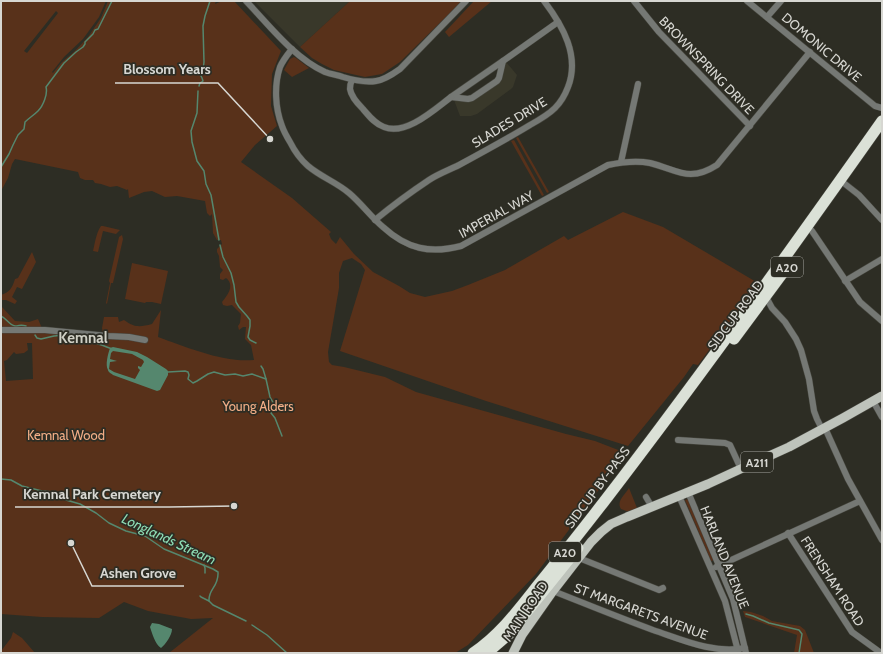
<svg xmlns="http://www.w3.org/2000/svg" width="883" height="654" viewBox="0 0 883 654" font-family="Cabin,sans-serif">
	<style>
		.built { fill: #39382a }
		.green { fill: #58311a; fill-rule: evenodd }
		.water { fill: #55876e; fill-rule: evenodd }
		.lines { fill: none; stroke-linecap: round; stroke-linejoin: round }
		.stream { stroke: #55876e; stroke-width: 1.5 }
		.street-casing { stroke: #484840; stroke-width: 7 }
		.primary-casing { stroke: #484840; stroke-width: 10 }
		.highway-casing { stroke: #484840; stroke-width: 12 }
		.street { stroke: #757874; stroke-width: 6 }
		.primary { stroke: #bec3bb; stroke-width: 9 }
		.highway { stroke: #dbe1d7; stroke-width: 11 }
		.labels { text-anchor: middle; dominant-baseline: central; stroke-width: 3.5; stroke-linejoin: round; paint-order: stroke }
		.shield { fill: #2d2d24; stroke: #a4a49e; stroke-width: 1 }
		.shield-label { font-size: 12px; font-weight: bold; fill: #d7d7d2 }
		.street-label { font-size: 13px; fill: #d7d7d2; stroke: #2d2d24 }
		.park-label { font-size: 13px; fill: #f3ae87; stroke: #2d2d24 }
		.water-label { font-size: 14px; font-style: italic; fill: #8eddb5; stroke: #2d2d24 }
		.quarter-label { font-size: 15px; font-weight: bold; fill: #cfcfc4; stroke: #2d2d24 }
		.leader { fill: none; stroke: #d7d7d2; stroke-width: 1.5 }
		.callout-dot { fill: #d7d7d2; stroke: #2d2d24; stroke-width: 1.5 }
		.callout-label { font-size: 14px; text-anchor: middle; font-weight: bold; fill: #d7d7d2; stroke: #2d2d24; stroke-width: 3.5; stroke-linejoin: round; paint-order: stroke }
	</style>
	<rect width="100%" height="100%" fill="#2d2d24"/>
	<!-- built -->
	<g class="built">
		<polygon points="254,1 350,1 300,47"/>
		<polygon points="506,62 517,75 513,87 511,89 477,114 471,116 460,116 454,100 471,101 501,80"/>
	</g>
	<!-- green -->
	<g class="green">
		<path d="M3 1H106L99 17 83 39 64 57 52 72 53 73 61 63 75 51 88 37 101 18 108 1H216L215 4 222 1H234L281 51 272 74 271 106 277 126 255 145 241 162 292 198 331 232 329 234 331 239 336 244 340 237 354 254 373 272 399 286 410 293 425 297 452 291 468 285 505 270 564 236 568 240 623 212 663 227 758 283 698 365 693 364 684 377 628 446 486 401 340 351 365 270 361 264 352 258 343 261 339 273V288L328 352 329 362 332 365 344 367 385 377 416 392 566 434 595 441 626 453 627 455 626 459 621 460 536 574 468 645 455 653H169L213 618 191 619 148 611 124 602 99 618 42 617 1 614V308L2 307 15 321 29 322 38 319 44 333H103L102 328 104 317H118L119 322 124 320C135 328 140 327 152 324L161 310 158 337C186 347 224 363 254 360L251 345 245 339 246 327H243L239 330 238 326 240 323 241 314 232 305 227 306 223 305 222 302C228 295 235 285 226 278L223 280 220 279V274L223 270 220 267 219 256 217 252V249L222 244 221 240H217L213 233 212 214 210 216 207 213 205 201 177 196 165 197 152 191 144 192 129 198 128 189 127 190 117 186 110 187 101 184 95 183 93 180H85L80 178 78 172 15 159 12 164 8 178 1 191V4ZM56 11 58 13 27 53 24 51ZM27 343H32L33 379 6 381 4 361 7 360 14 352 16 354 24 353 28 350Z"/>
		<polygon points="350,1 462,1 400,62 382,74 365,77 334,70 322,64 312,58 300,47"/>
		<polygon points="474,1 492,1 449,37 445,32"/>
		<polygon points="294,57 296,58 309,68 292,77 284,70 290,59"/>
		<polygon points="518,137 549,192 547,193 516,138"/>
		<polygon points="514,140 544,195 542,196 511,141"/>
		<path d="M101 226H103L120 230 116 234 103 231 98 252 93 251C95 243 96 233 101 226Z"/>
		<polygon points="122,235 123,239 113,283 111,283 107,304 106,303 110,283 109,281 119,237"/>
		<path d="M32 252 36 262 22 289 17 287 12 297 17 301 15 304 6 300H1V295C10 292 12 288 15 279L18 278Z"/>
		<polygon points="132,263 168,271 161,304 152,302 146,302 145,303 125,299"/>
		<path d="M629 488 637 508 629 512 621 509C616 501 625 495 629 488Z"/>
		<polygon points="688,499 714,560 711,561 685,500"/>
		<polygon points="743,611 751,612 763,616 772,621 800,626 805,630 814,653 794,653 797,635 745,617"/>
		<polygon points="13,632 22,638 35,653 1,653 1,651 11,638"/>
	</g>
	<!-- water -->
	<g class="water">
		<path d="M113 347 137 352 147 357 166 369 168 371V375L160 390 157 391 113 375C112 374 108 372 108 370 105 365 108 354 110 348ZM113 351 132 354 143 360 144 362 141 367 138 366V368L140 370 135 379 114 372 109 369 110 362 117 361 110 359 111 353Z"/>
		<path d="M152 623 159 624 172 629C172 635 166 644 161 648 155 644 152 633 150 627Z"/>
	</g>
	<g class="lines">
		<!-- stream -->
		<g class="stream">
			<polyline points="199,86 200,83 203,81 202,78 200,74 203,70 204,62 203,26 205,16 210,1"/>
			<polyline points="198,91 197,113 191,131 192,142 197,161 204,171 206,184 211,195 219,240"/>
			<path d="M1 167 9 154 13 145 18 135 24 129 25 122C29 118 34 115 38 111 43 106 48 94 46 87L64 63 76 52 83 47 85 44V42L93 34 95 30 98 29 112 1"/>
			<polyline points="220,245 223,257 231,273 234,285 236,302 239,307 247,316 250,320 250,326 248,337 250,340 256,343"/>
			<path d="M1 316C6 318 9 325 15 326 20 326 20 324 26 326"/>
			<path d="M35 335 37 338 41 339 54 336 65 335 75 337 81 343C93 340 101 345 112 349"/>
			<polyline points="261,366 263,369 266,379"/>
			<polyline points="168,372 185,371 188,372 189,375 188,379 193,383 197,381 208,374 214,372 225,375 235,374 243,376 252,374 266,379 270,397 274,404 271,413 275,418 282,436"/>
			<path d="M1 479 11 480 22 486 42 491 53 492 66 500 80 504 96 513 109 523 126 531 145 536 164 549 213 569 218 572C219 587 208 589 209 601L213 605 246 621"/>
			<polyline points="204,565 205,568 205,573"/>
			<polyline points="200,596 201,597 209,601"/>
			<polyline points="746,614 753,616 769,623 799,630 802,634 799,653"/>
			<polyline points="252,625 267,635 287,653"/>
		</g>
		<!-- street casing -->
		<g class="street-casing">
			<g id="street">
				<path d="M246 1C269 25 294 58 325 72 330 74 337 75 343 77 353 80 364 83 376 81 384 80 393 74 400 69L466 1"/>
				<polyline points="634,1 659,32 750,126"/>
				<polyline points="747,1 875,106 882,108"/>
				<polyline points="767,17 781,1"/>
				<path d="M292 49C288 54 283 60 280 67 274 85 275 108 282 126 284 132 287 137 290 142 295 152 300 159 308 166 321 177 336 182 349 193 361 203 371 217 383 227 407 249 430 254 461 246L608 165C622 162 635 160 650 163 678 170 689 183 717 165L810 52"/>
				<polygon points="503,61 499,78 497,81 472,98 468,99 451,97"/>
				<polyline points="503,61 558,22"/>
				<path d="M352 80C351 82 350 86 350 89 351 96 358 104 363 109 369 116 375 124 384 127 406 136 435 109 451 97"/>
				<polyline points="621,162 638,84"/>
				<polyline points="845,184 859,195 882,220"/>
				<path d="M375 220C392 206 411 192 429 180 438 174 449 170 459 165 483 152 507 139 530 125 539 120 548 115 555 108 561 102 565 95 568 87 580 56 563 26 544 1"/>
				<polyline points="812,231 860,302 882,321"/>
				<polyline points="845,281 882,259"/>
				<polyline points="766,297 772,308 785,322 796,339 801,350 809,379 814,411 817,419 822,429"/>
				<polyline points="1,330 45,330 108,336 129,337 145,340"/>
				<polyline points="873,401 882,417"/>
				<polyline points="825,428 848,479 882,540"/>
				<polyline points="678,440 725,443 730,445 741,469"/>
				<polyline points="688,492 733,599 746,653"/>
				<polyline points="679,496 725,601 738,651"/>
				<polyline points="646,497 652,507"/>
				<polyline points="788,533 852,632 881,653"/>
				<polyline points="579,558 659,590 663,588"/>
				<polyline points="716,567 860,501"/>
				<path d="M553 591C586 604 620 618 653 630 683 640 713 654 745 648"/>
			</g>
		</g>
		<!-- primary casing -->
		<g class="primary-casing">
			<polyline id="primary" points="513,653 522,635 553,591 591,542 601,532 611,524 627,517 708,484 747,466 789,447 843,418 882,396"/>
		</g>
		<!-- highway casing -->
		<g class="highway-casing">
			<g id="highway">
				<polyline points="734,339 785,270"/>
				<path d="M473 653C500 635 519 609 538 585 560 558 582 530 603 503 699 378 791 250 882 121"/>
				<polyline points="487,653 509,634 578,548"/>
			</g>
		</g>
		<!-- street -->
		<use href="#street" class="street"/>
		<!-- primary -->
		<use href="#primary" class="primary"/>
		<!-- highway -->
		<use href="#highway" class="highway"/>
	</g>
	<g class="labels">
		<!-- shield labels -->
		<g class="shield">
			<rect x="771" y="257" width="32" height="20" rx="3"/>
			<rect x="741" y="452" width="32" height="20" rx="3"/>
			<rect x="549" y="542" width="32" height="20" rx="3"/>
		</g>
		<g class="shield-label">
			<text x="787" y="267">A20</text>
			<text x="757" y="462">A211</text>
			<text x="565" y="552">A20</text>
		</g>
		<!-- street labels -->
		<g class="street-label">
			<text transform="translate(822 47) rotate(40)">DOMONIC DRIVE</text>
			<text transform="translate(707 65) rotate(46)">BROWNSPRING DRIVE</text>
			<text transform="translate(509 122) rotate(-31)">SLADES DRIVE</text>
			<text transform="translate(496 214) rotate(-29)">IMPERIAL WAY</text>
			<text transform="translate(735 315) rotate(-53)">SIDCUP ROAD</text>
			<text transform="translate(597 487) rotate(-53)">SIDCUP BY-PASS</text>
			<text transform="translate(725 557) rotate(68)">HARLAND AVENUE</text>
			<text transform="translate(833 581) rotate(57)">FRENSHAM ROAD</text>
			<text transform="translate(525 611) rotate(-56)">MAIN ROAD</text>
			<text transform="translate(641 611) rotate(20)">ST MARGARETS AVENUE</text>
		</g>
		<!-- park labels -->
		<g class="park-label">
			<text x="258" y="406">Young Alders</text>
			<text x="66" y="435">Kemnal Wood</text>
		</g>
		<!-- water labels -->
		<g class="water-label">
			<text transform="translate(169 539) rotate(25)">Longlands Stream</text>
		</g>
		<!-- quarter labels -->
		<g class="quarter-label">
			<text x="83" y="338">Kemnal</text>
		</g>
	</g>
	<!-- callouts -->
	<path class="leader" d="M270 139L218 83H115M234 506L169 507H15M71 543L92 586H184"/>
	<g class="callout-dot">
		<circle cx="270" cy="139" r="4"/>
		<circle cx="234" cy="506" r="4"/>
		<circle cx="71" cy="543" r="4"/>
	</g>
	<g class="callout-label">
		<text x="167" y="74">Blossom Years</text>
		<text x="92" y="499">Kemnal Park Cemetery</text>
		<text x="138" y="578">Ashen Grove</text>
	</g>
	<!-- border -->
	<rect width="883" height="654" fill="none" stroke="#d7d7d2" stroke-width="4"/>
</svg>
